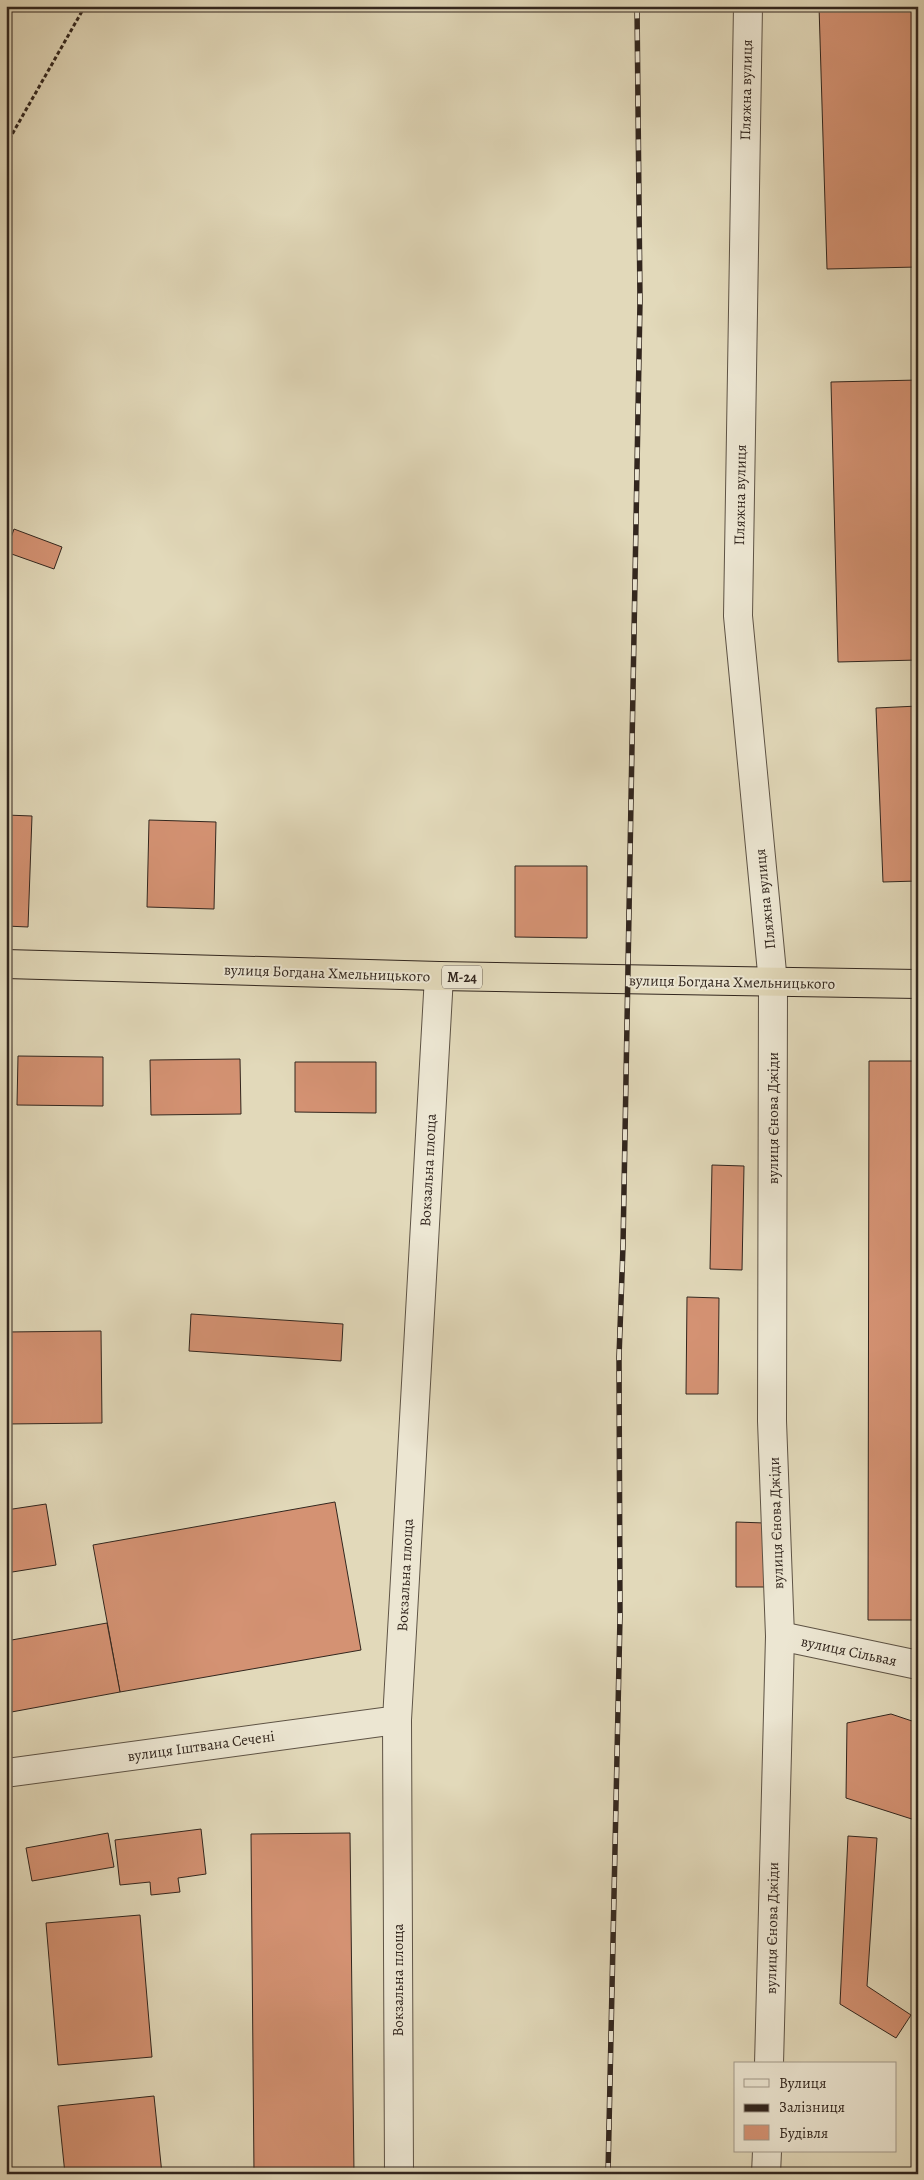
<svg xmlns="http://www.w3.org/2000/svg" width="924" height="2180" viewBox="0 0 924 2180" font-family="Alegreya,serif">
	<style>
		.building { fill: #d49273; stroke: #32261e }
		.lines { fill: none; stroke-linecap: round; stroke-linejoin: round }
		.minor-casing { stroke: #5e5345; stroke-width: 30 }
		.tertiary-casing { stroke: #5e5345; stroke-width: 30 }
		.trunk-casing { stroke: #32261e; stroke-width: 30 }
		.path { stroke: #32261e; stroke-width: 3; stroke-dasharray: 4 2.5; stroke-linecap: butt }
		.minor { stroke: #ece6d2; stroke-width: 28 }
		.tertiary { stroke: #ece6d2; stroke-width: 28 }
		.trunk { stroke: #e2d9ba; stroke-width: 28 }
		.rail-casing { stroke: #32261e; stroke-width: 5.5 }
		.rail { stroke: #ece6d2; stroke-width: 4; stroke-dasharray: 11; stroke-linecap: butt }
		.labels { text-anchor: middle; dominant-baseline: central; stroke-width: 4; stroke-linejoin: round; paint-order: stroke }
		.shield { fill: #ece6d2; stroke: #6a6054; stroke-width: 1 }
		.shield-label { font-size: 14px; font-weight: bold; fill: #32261e }
		.street-label { font-size: 15px; fill: #32261e; stroke: #ece6d2 }
	</style>
	<rect width="100%" height="100%" fill="#e2d9ba"/>
	<filter id="stains"><feTurbulence type="fractalNoise" baseFrequency=".004" numOctaves="4"/><feColorMatrix values="0 0 0 0 .2 0 0 0 0 .09 0 0 0 0 .02 0 0 0 .5 -.17"/></filter>
	<radialGradient id="worn" r=".72"><stop offset=".6" stop-color="#630" stop-opacity="0"/><stop offset="1" stop-color="#630" stop-opacity=".3"/></radialGradient>
	<!-- building -->
	<g class="building">
		<polygon points="819,6 918,6 918,59 915,59 918,267 827,269"/>
		<polygon points="918,380 918,660 838,662 831,382"/>
		<polygon points="14,529 62,547 54,569 6,552"/>
		<polygon points="918,706 918,881 883,882 876,708"/>
		<polygon points="6,815 32,816 28,927 6,926"/>
		<polygon points="149,820 216,822 214,909 147,907"/>
		<polygon points="515,866 587,866 587,938 515,937"/>
		<polygon points="18,1056 103,1057 103,1106 17,1105"/>
		<polygon points="240,1059 241,1114 151,1115 150,1060"/>
		<polygon points="869,1061 918,1061 918,1620 868,1620"/>
		<polygon points="295,1062 376,1062 376,1113 295,1112"/>
		<polygon points="712,1165 744,1166 742,1270 710,1269"/>
		<polygon points="687,1297 719,1298 718,1394 686,1394"/>
		<polygon points="191,1314 343,1324 341,1361 189,1351"/>
		<polygon points="101,1331 102,1423 6,1424 6,1332"/>
		<polygon points="335,1502 361,1650 120,1692 93,1545"/>
		<polygon points="46,1504 56,1565 6,1573 6,1510"/>
		<polygon points="736,1522 765,1523 765,1587 736,1587"/>
		<polygon points="107,1623 120,1692 6,1713 6,1641"/>
		<polygon points="891,1714 918,1723 918,1821 846,1798 847,1723"/>
		<polygon points="201,1829 206,1874 178,1878 180,1892 151,1895 150,1882 120,1885 115,1840"/>
		<polygon points="108,1833 114,1867 32,1881 26,1848"/>
		<polygon points="350,1833 354,2174 254,2174 251,1834"/>
		<polygon points="848,1836 877,1838 867,1986 911,2015 896,2038 840,2004"/>
		<polygon points="140,1915 152,2057 58,2065 46,1923"/>
		<polygon points="154,2096 162,2174 65,2174 58,2106"/>
	</g>
	<g class="lines">
		<!-- minor casing -->
		<g class="minor-casing">
			<g id="minor">
				<polyline points="748,6 738,616 773,983 772,1421 780,1636 769,2064"/>
				<polyline points="780,1636 918,1665"/>
				<polyline points="397,1720 399,2174"/>
				<polyline points="766,2174 767,2151"/>
			</g>
		</g>
		<!-- tertiary casing -->
		<g class="tertiary-casing">
			<polyline id="tertiary" points="6,1773 397,1720 439,976"/>
		</g>
		<!-- trunk casing -->
		<g class="trunk-casing">
			<polyline id="trunk" points="6,964 439,976 918,984"/>
		</g>
		<!-- path -->
		<polyline class="path" points="6,145 85,6"/>
		<!-- minor -->
		<use href="#minor" class="minor"/>
		<!-- tertiary -->
		<use href="#tertiary" class="tertiary"/>
		<!-- trunk -->
		<use href="#trunk" class="trunk"/>
		<!-- rail casing -->
		<g class="rail-casing">
			<polyline id="rail" points="608,2174 620,1617 619,1357 623,1246 640,301 637,6"/>
		</g>
		<!-- rail -->
		<use href="#rail" class="rail"/>
	</g>
	<g class="labels">
		<!-- shield labels -->
		<rect class="shield" x="442" y="965.5" width="40" height="23" rx="4"/>
		<g class="shield-label">
			<text x="462" y="977">М-24</text>
		</g>
		<!-- street labels -->
		<g class="street-label">
			<text transform="translate(746 90) rotate(-89)">Пляжна вулиця</text>
			<text transform="translate(740 495) rotate(-89)">Пляжна вулиця</text>
			<text transform="translate(765 899) rotate(-96)">Пляжна вулиця</text>
			<text transform="translate(327 973) rotate(2)">вулиця Богдана Хмельницького</text>
			<text transform="translate(732 982) rotate(1)">вулиця Богдана Хмельницького</text>
			<text transform="translate(773 1118) rotate(-90)">вулиця Єнова Джіди</text>
			<text transform="translate(428 1170) rotate(-87)">Вокзальна площа</text>
			<text transform="translate(776 1523) rotate(-92)">вулиця Єнова Джіди</text>
			<text transform="translate(405 1575) rotate(-87)">Вокзальна площа</text>
			<text transform="translate(849 1651) rotate(12)">вулиця Сільвая</text>
			<text transform="translate(201 1746) rotate(-8)">вулиця Іштвана Сечені</text>
			<text transform="translate(772 1928) rotate(-89)">вулиця Єнова Джіди</text>
			<text transform="translate(398 1980) rotate(-90)">Вокзальна площа</text>
		</g>
	</g>
	<!-- margin -->
	<rect width="924" height="2180" fill="none" stroke="#e2d9ba" stroke-width="25"/>
	<rect x="8" y="8" width="909" height="2165" fill="none" stroke="#32261e" stroke-width="2.5"/>
	<rect x="12" y="12" width="899" height="2155" fill="none" stroke="#32261e"/>
	<!-- legend -->
	<rect x="734" y="2062" width="162" height="90" fill="#ece6d2" stroke="#a2998a"/>
	<rect x="744" y="2079" width="25" height="8" fill="#ece6d2" stroke="#a2998a"/>
	<text x="779" y="2088" font-size="15" fill="#32261e">Вулиця</text>
	<rect x="744" y="2104" width="25" height="8" fill="#32261e" stroke="#a2998a"/>
	<text x="779" y="2112" font-size="15" fill="#32261e">Залізниця</text>
	<rect x="744" y="2125" width="25" height="15" fill="#d49273" stroke="#a2998a"/>
	<text x="779" y="2138" font-size="15" fill="#32261e">Будівля</text>
	<rect width="100%" height="100%" filter="url(#stains)"/>
	<rect width="100%" height="100%" fill="url(#worn)"/>
</svg>
